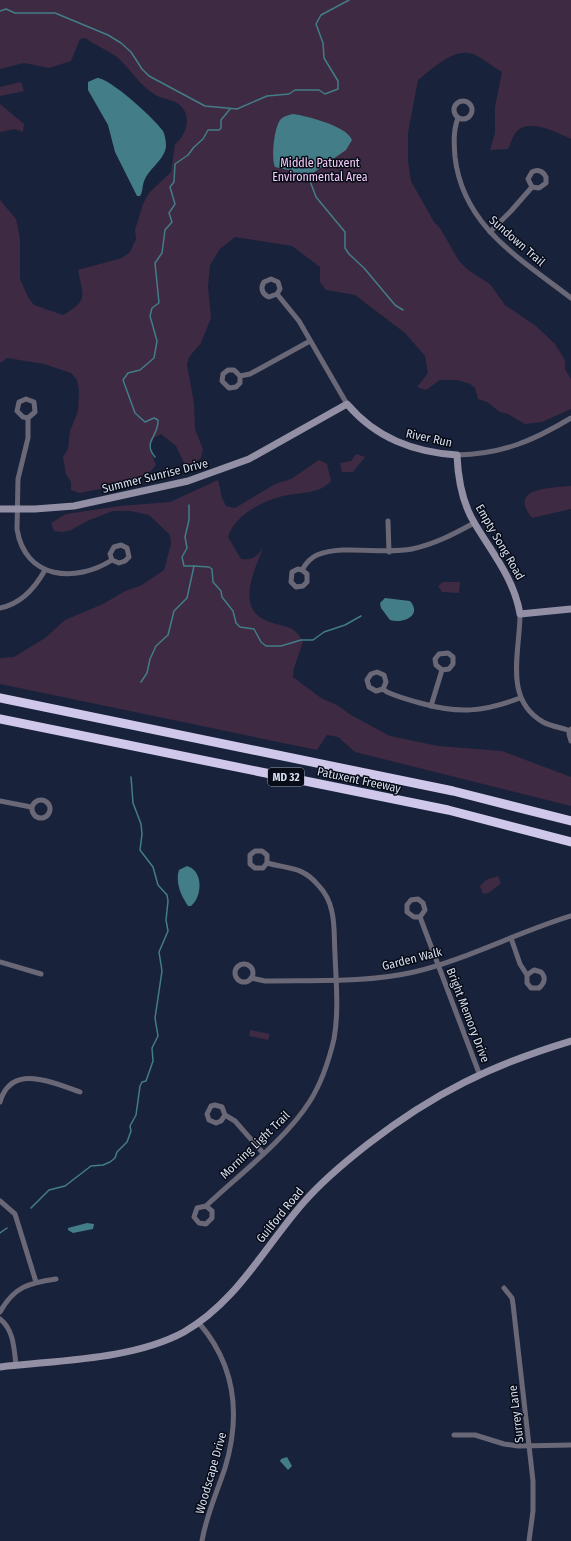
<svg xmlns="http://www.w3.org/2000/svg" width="571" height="1541" viewBox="0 0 571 1541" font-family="'Fira Sans Condensed',sans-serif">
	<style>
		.green { fill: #3e2a42 }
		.water { fill: #427d88 }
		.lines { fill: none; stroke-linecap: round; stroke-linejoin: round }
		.stream { stroke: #427d88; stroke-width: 1.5 }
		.street { stroke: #6a6876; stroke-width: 5 }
		.secondary { stroke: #938fa5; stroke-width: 7 }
		.highway { stroke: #cfc8eb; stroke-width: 9 }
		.labels { text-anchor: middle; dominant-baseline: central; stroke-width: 3; stroke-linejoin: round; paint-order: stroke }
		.shield { fill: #080c17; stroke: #989fae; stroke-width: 1 }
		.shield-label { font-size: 11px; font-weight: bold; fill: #d6deef }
		.park-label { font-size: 12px; fill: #f3cbf9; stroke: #080c17 }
		.street-label { font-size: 12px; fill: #d6deef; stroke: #080c17 }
	</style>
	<rect width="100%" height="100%" fill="#18223b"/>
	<!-- green -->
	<g class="green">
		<path d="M0 0H571V139C557 133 530 118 517 131 513 135 511 143 508 149L490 150 495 133V107L502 72C493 67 483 58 473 54 454 47 431 70 418 80L408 133V161L411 181 434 222 440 228 459 261 468 270 490 284 505 305 536 326 555 344 565 360V369L571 379V409L542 422 525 424 508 414 500 412 487 402 478 399 475 388 470 384 457 380H440L426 390 417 387 428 373 425 356 405 333 355 295 326 290 320 282V267L292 246 235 237 220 249 210 265 208 287 211 318 201 343 189 357 187 365 194 403 195 429 203 449 201 458 195 463 185 465 176 446 161 434 154 438 149 447 156 465 151 471 135 482 80 493 71 490V482L66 474 63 457 68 449 70 431 78 411 79 391 77 380 71 373 44 364 7 358 0 363V200L16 219 20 239V279L28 297 34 305 63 315C89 300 83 297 78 270L122 258 130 252 136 239 135 230 143 204 149 193 171 172 175 144C184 137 190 123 185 112 179 98 164 101 154 94 139 85 130 68 117 57 107 50 95 45 85 38L80 39 71 61 49 68 24 63 0 69Z"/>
		<polygon points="21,82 24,91 0,96 0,87"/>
		<polygon points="0,104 24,124 23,132 15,129 0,132"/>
		<polygon points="356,454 365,457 353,472 342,472 340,463 351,461"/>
		<path d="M319 460 327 464 331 481C319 494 304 492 288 495 267 498 234 515 228 537L241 559C252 560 257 557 263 548 255 569 236 607 265 620 282 628 294 623 303 642L294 668 293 677 321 698 337 705 351 715 390 736 438 746 502 751 571 777V806L355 752 338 737 327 735 317 750 0 684V658L14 657 45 638 65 620 103 604 125 591 142 585 164 570 171 544 170 535 149 515 131 511H113L87 521 71 530 63 532 54 531 51 523 66 514 120 506 170 502 218 480 222 498 226 506 235 508 275 484 291 479Z"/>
		<path d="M571 486V509L532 518C507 487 552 488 571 486Z"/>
		<polygon points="443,582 460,582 459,593 442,592 438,586"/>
		<path d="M498 876 501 884C494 887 491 894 483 894L480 886C489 877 485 881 498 876Z"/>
		<polygon points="250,1030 270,1034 268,1040 249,1036"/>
	</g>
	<!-- water -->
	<g class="water">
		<path d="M97 78C110 78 155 119 163 131 165 135 166 141 166 146 165 159 150 168 145 179 142 184 143 192 140 196H137L115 152 108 125 88 90V82Z"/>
		<path d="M293 114C307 116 347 126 352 140L346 150 313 173 310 181 288 170 275 167C271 158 274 126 281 119 284 116 289 115 293 114Z"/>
		<path d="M385 598 410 601C423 616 402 624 390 620L381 608 380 603Z"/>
		<path d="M187 866C204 871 202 897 191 906H188C181 896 175 882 179 870Z"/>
		<polygon points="87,1223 94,1224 93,1229 73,1233 68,1230 68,1228"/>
		<polygon points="287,1457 292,1466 288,1470 280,1461 281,1459"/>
	</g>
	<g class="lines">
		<!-- stream -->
		<g class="stream">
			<polyline points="0,11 6,9 15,13 55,13 108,35 121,43 131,52 142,69 149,76 205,106 237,109 267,96 289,94 295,90 319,90 325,94 338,89 338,81 324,58 323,43 316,24 321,15 349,0"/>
			<polyline points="310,181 316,197 345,232 345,248 349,254 364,268 395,305 403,310"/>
			<path d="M155 457C142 442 159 436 158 420L154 418 145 422 135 413 123 380 128 373 140 370 154 358 157 341 150 316 152 308 159 303 155 263 162 253 165 230 172 222 169 213 175 204 170 187 174 182 175 164 188 155 194 147 203 139 208 130H219L221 128V120L230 109"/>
			<polyline points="194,566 209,567 212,569 213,582 221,591 222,597 233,611 236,623 240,627 254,629 261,642 266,646 281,646 301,640 313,640 324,632 345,625 361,616"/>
			<polyline points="141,682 147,673 150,659 156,646 168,635 174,611 187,598 194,566 184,566 182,557 187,548 185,537 189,520 189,505"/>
			<polyline points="31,1208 49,1190 65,1186 91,1166 103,1165 110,1162 115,1158 117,1152 127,1142 131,1131 130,1126 136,1115 140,1086 142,1082 146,1081 153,1061 152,1048 158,1036 155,1018 162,971 159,952 168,931 166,920 168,901 167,895 158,885 153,867 140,850 142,834 141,824 133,803 131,777"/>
			<polyline points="0,1233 7,1228"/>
		</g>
		<!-- street -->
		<g class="street">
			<circle cx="463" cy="110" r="9"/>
			<path d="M458 118C453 131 454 144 455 157 463 227 521 259 571 298"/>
			<path d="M490 232 511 211 532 187 528 179 532 172C538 169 543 171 546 177V183L539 188 532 187"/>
			<path d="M277 294 280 289 278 282 271 279 264 282C260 288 262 294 269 297L277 294 299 321 347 404"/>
			<polyline points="240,376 240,383 236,387 229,388 222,381 223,374 228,370 234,370 240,376 250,374 310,341"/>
			<path d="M28 418 23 417 17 411 19 402 26 399 34 402 35 412 28 418V438L18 479 17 529C25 580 76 583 112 560L110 554 114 547 121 545 127 548 129 557 125 561 119 563 112 560"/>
			<path d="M457 455C502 454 533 441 571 418"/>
			<polyline points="388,521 389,552"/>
			<path d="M302 570 307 574V582L303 586 296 587 291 582 292 572 298 569 302 570C306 563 310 558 317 555 344 544 382 555 412 549 435 544 454 534 474 523"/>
			<path d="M0 608C21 604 35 588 45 570"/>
			<path d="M520 614C520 652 503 699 543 722 552 727 561 727 570 731"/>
			<path d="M383 689 376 691 369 687 367 680 371 674 377 672 384 675 386 682 383 689 387 692C398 697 409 700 420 703 459 714 483 712 520 698"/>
			<polyline points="431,706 442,670 449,669 453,664 453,657 448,653 439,654 435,659 436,665 442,670"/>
			<polyline points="571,729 569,734 571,741"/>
			<circle cx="41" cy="809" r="9"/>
			<polyline points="0,801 31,807"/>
			<polyline points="420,917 425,910 423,903 418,899 411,900 407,905 407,912 414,917 420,917 479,1073"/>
			<path d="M511 938 520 964 527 975 534 970 541 972C546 977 545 983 539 988H531L527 983V975"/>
			<polyline points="0,962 41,974"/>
			<circle cx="244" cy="973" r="9"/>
			<path d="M251 978 265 981C314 980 366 983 414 972 468 959 518 932 571 916"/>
			<path d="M0 1102C11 1062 54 1083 80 1092"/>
			<polyline points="225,1115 221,1121 216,1123 209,1120 207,1114 211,1106 215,1105 222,1107 225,1115 235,1121 263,1153"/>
			<polyline points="0,1201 15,1214 36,1282"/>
			<path d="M206 1206 212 1211V1218L206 1224 199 1223 194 1217 197 1208 206 1206C239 1175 287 1138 310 1101 322 1082 329 1060 334 1039 339 1011 336 982 335 954 334 940 335 925 332 912 330 902 325 892 318 885 302 866 288 869 267 863V855L262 851H255L250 855V864L255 868H263L267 863"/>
			<polyline points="504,1288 512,1298 513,1304 533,1481 533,1511 529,1541"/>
			<path d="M0 1312C14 1287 28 1283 56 1279"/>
			<path d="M0 1319C14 1330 14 1349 16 1365"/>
			<path d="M199 1323C236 1366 241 1415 225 1468 217 1492 206 1516 202 1541"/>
			<polyline points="454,1435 475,1435 504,1444 518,1446 571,1445"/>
		</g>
		<!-- secondary -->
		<g class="secondary">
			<path d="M0 509H35L74 506 188 481 249 459 347 404C376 438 413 452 457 455 458 480 462 503 475 524 493 554 514 579 520 614L571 609"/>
			<path d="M0 1367C59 1360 132 1360 184 1332 237 1302 265 1246 304 1202 323 1180 345 1162 368 1144 434 1093 491 1065 571 1041"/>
		</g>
		<!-- highway -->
		<g class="highway">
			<polyline points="0,698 453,791 571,821"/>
			<polyline points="0,719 448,810 571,842"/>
		</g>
	</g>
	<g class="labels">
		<!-- shield labels -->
		<rect class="shield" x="268" y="768" width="36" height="18" rx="3"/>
		<g class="shield-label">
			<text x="286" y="777">MD 32</text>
		</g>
		<!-- park labels -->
		<g class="park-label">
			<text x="320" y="163">Middle Patuxent<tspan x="320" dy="14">Environmental Area</tspan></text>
		</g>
		<!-- street labels -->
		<g class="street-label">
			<text transform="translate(517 241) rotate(41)">Sundown Trail</text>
			<text transform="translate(429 438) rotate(12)">River Run</text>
			<text transform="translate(155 476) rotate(-14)">Summer Sunrise Drive</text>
			<text transform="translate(500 542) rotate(60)">Empty Song Road</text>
			<text transform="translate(359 780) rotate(12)">Patuxent Freeway</text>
			<text transform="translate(412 959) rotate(-14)">Garden Walk</text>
			<text transform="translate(468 1015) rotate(69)">Bright Memory Drive</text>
			<text transform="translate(255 1145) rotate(-44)">Morning Light Trail</text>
			<text transform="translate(280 1215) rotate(-51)">Guilford Road</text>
			<text transform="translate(516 1414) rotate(-97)">Surrey Lane</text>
			<text transform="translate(211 1473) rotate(-74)">Woodscape Drive</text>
		</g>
	</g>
</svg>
